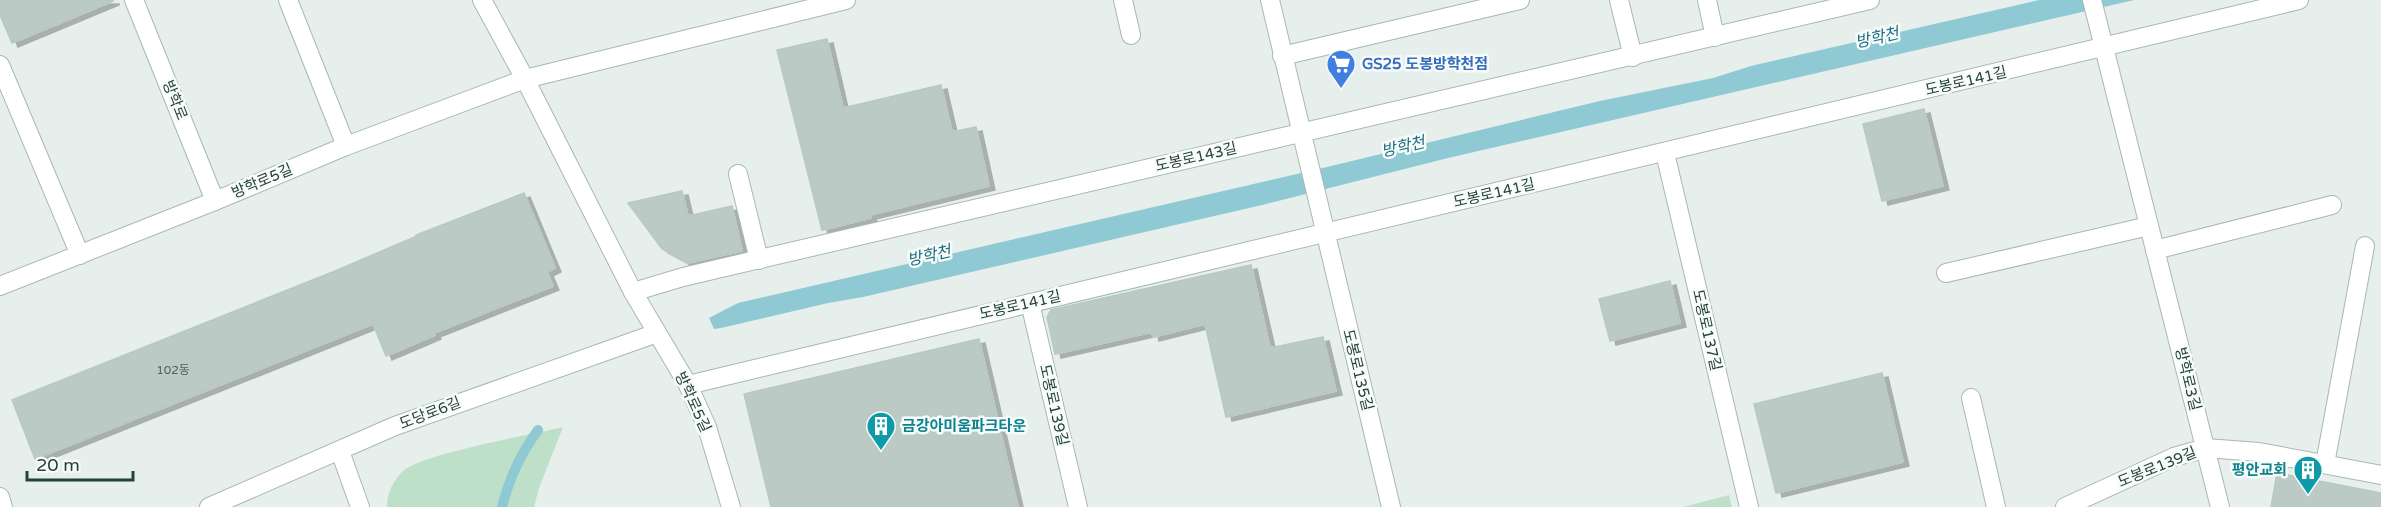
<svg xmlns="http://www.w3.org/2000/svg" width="2381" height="507" viewBox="0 0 2381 507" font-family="'Varela Round','Noto Sans KR',sans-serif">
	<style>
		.green { fill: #bfe0c8 }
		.water { fill: #8ec9d4 }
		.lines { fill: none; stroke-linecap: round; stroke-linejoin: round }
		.stream { stroke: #8ec9d4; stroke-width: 10 }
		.building { fill: #bbcac4; stroke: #b8c9c2; stroke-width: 1.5; filter: url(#shadow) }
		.minor-casing { stroke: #a8b8b2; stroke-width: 20 }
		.minor { stroke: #fff; stroke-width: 18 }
		.labels { text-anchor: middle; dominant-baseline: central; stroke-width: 5; stroke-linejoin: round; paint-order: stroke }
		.number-label { font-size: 12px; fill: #4a645c }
		.shop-label { font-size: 15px; font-weight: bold; fill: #366cbe; stroke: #f7fbf9; text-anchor: start }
		.street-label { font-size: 15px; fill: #24423a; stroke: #f7fbf9 }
		.culture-label { font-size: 15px; font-weight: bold; fill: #0d838f; stroke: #f7fbf9; text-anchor: start }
		.water-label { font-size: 16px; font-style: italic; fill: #1c6f80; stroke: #f7fbf9 }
	</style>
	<defs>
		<filter id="shadow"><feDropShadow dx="6" dy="4" stdDeviation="0" flood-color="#0004"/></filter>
	</defs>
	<rect width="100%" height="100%" fill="#e6efeb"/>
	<!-- green -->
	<g class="green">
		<path d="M563 427 539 488 534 507H387C387 493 393 481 403 471 423 453 532 435 563 427Z"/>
		<polygon points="1729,495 1732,507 1682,507 1683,507"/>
	</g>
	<!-- water -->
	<polygon class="water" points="2039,0 2134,0 1448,158 1262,205 863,297 828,303 721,328 714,329 709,318 738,303 1327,167 1600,101 1713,78 1751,66"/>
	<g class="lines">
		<!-- stream -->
		<path class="stream" d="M502 507C509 479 521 453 538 430"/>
	</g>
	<!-- building -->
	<g class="building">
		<polygon points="0,0 113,0 113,1 12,43 0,15"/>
		<polygon points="827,39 843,108 941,85 952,132 976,127 989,186 870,215 871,218 822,230 777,50"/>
		<polygon points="1924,109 1943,186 1882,201 1863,124"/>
		<polygon points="682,191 688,216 732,206 742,251 688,263 662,249 628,203"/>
		<polygon points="524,193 555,268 547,272 553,286 434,333 435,335 386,356 373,324 35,459 12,400 335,271 417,236 416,235"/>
		<polygon points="1251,265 1270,348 1323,337 1336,391 1226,417 1205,324 1153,337 1152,332 1055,354 1047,317 1051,310"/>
		<polygon points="1670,281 1680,323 1610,341 1599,299"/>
		<polygon points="979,339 1018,507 771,507 744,394"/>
		<polygon points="1882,373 1903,462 1776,493 1754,404"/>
		<polygon points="2277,473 2381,493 2380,507 2271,507"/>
	</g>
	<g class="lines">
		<!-- minor casing -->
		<g class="minor-casing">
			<g id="minor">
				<polyline points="134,0 215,201"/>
				<polyline points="288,0 346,146"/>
				<polyline points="482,0 525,79 633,292 688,385 707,427 731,507"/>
				<polyline points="1123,0 1131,35"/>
				<polyline points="1270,0 1391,507"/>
				<polyline points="1619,0 1633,57"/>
				<polyline points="1707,0 1715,37"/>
				<polyline points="2092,0 2220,507"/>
				<polyline points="1282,56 1520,0"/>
				<polyline points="0,65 80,255"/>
				<polyline points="1665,153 1749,507"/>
				<polyline points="738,174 759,260"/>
				<polyline points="2155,250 2332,205"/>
				<polyline points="1946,273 2149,226"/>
				<polyline points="0,286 215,201 346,146 525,79 846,0"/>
				<polyline points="633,292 683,277 1870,0"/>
				<polyline points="1030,303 1078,507"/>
				<polyline points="688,385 2299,0"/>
				<polyline points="1971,398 1996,507"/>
				<polyline points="340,451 360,507"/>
				<polyline points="2325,464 2365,246"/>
				<polyline points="0,497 3,507"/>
				<polyline points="209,507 395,426 657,333"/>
				<polyline points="2065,507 2174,457 2206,448 2259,452 2381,475"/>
			</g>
		</g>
		<!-- minor -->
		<use href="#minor" class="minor"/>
	</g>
	<!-- icons -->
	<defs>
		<g id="supermarket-pin" transform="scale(1.5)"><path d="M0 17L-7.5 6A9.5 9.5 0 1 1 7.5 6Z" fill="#3f7fe0" stroke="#f7fbf9"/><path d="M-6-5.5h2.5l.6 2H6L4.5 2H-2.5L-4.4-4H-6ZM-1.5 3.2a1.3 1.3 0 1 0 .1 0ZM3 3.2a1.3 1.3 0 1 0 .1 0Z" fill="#fff"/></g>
		<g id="building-pin" transform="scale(1.5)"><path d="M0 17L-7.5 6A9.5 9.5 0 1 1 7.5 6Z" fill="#0f9aa8" stroke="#f7fbf9"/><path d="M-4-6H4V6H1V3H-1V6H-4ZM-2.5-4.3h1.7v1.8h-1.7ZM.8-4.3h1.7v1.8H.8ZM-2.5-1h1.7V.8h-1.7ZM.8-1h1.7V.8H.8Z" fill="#fff"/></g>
	</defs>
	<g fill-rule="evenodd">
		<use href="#supermarket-pin" x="1341" y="64"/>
		<use href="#building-pin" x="881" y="426"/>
		<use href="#building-pin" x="2308" y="470"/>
	</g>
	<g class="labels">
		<!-- number labels -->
		<g class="number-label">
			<text x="173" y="370">102동</text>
		</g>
		<!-- shop labels -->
		<g class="shop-label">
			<text x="1362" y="64">GS25 도봉방학천점</text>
		</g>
		<!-- street labels -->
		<g class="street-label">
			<text transform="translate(1966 81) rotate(-13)">도봉로141길</text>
			<text transform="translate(175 100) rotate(68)">방학로</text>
			<text transform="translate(1196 157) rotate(-13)">도봉로143길</text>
			<text transform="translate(262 181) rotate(-23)">방학로5길</text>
			<text transform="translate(1494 193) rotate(-13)">도봉로141길</text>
			<text transform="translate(1020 305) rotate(-13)">도봉로141길</text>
			<text transform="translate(1707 330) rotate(77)">도봉로137길</text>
			<text transform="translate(1358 370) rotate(76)">도봉로135길</text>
			<text transform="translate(2188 379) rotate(76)">방학로3길</text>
			<text transform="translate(693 402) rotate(65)">방학로5길</text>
			<text transform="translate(1054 405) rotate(77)">도봉로139길</text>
			<text transform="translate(430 413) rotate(-21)">도당로6길</text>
			<text transform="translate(2157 467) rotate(-22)">도봉로139길</text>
		</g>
		<!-- culture labels -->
		<g class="culture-label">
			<text x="902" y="426">금강아미움파크타운</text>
			<text x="2287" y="470" text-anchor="end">평안교회</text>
		</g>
		<!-- water labels -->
		<g class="water-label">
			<text transform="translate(1877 38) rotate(-13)">방학천</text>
			<text transform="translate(1403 147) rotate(-13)">방학천</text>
			<text transform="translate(929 256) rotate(-13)">방학천</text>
		</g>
	</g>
	<!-- scale -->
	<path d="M27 471v9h106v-9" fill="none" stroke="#24423a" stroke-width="3"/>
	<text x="36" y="471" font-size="18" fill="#24423a" stroke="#f7fbf9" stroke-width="4.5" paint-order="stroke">20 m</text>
</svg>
